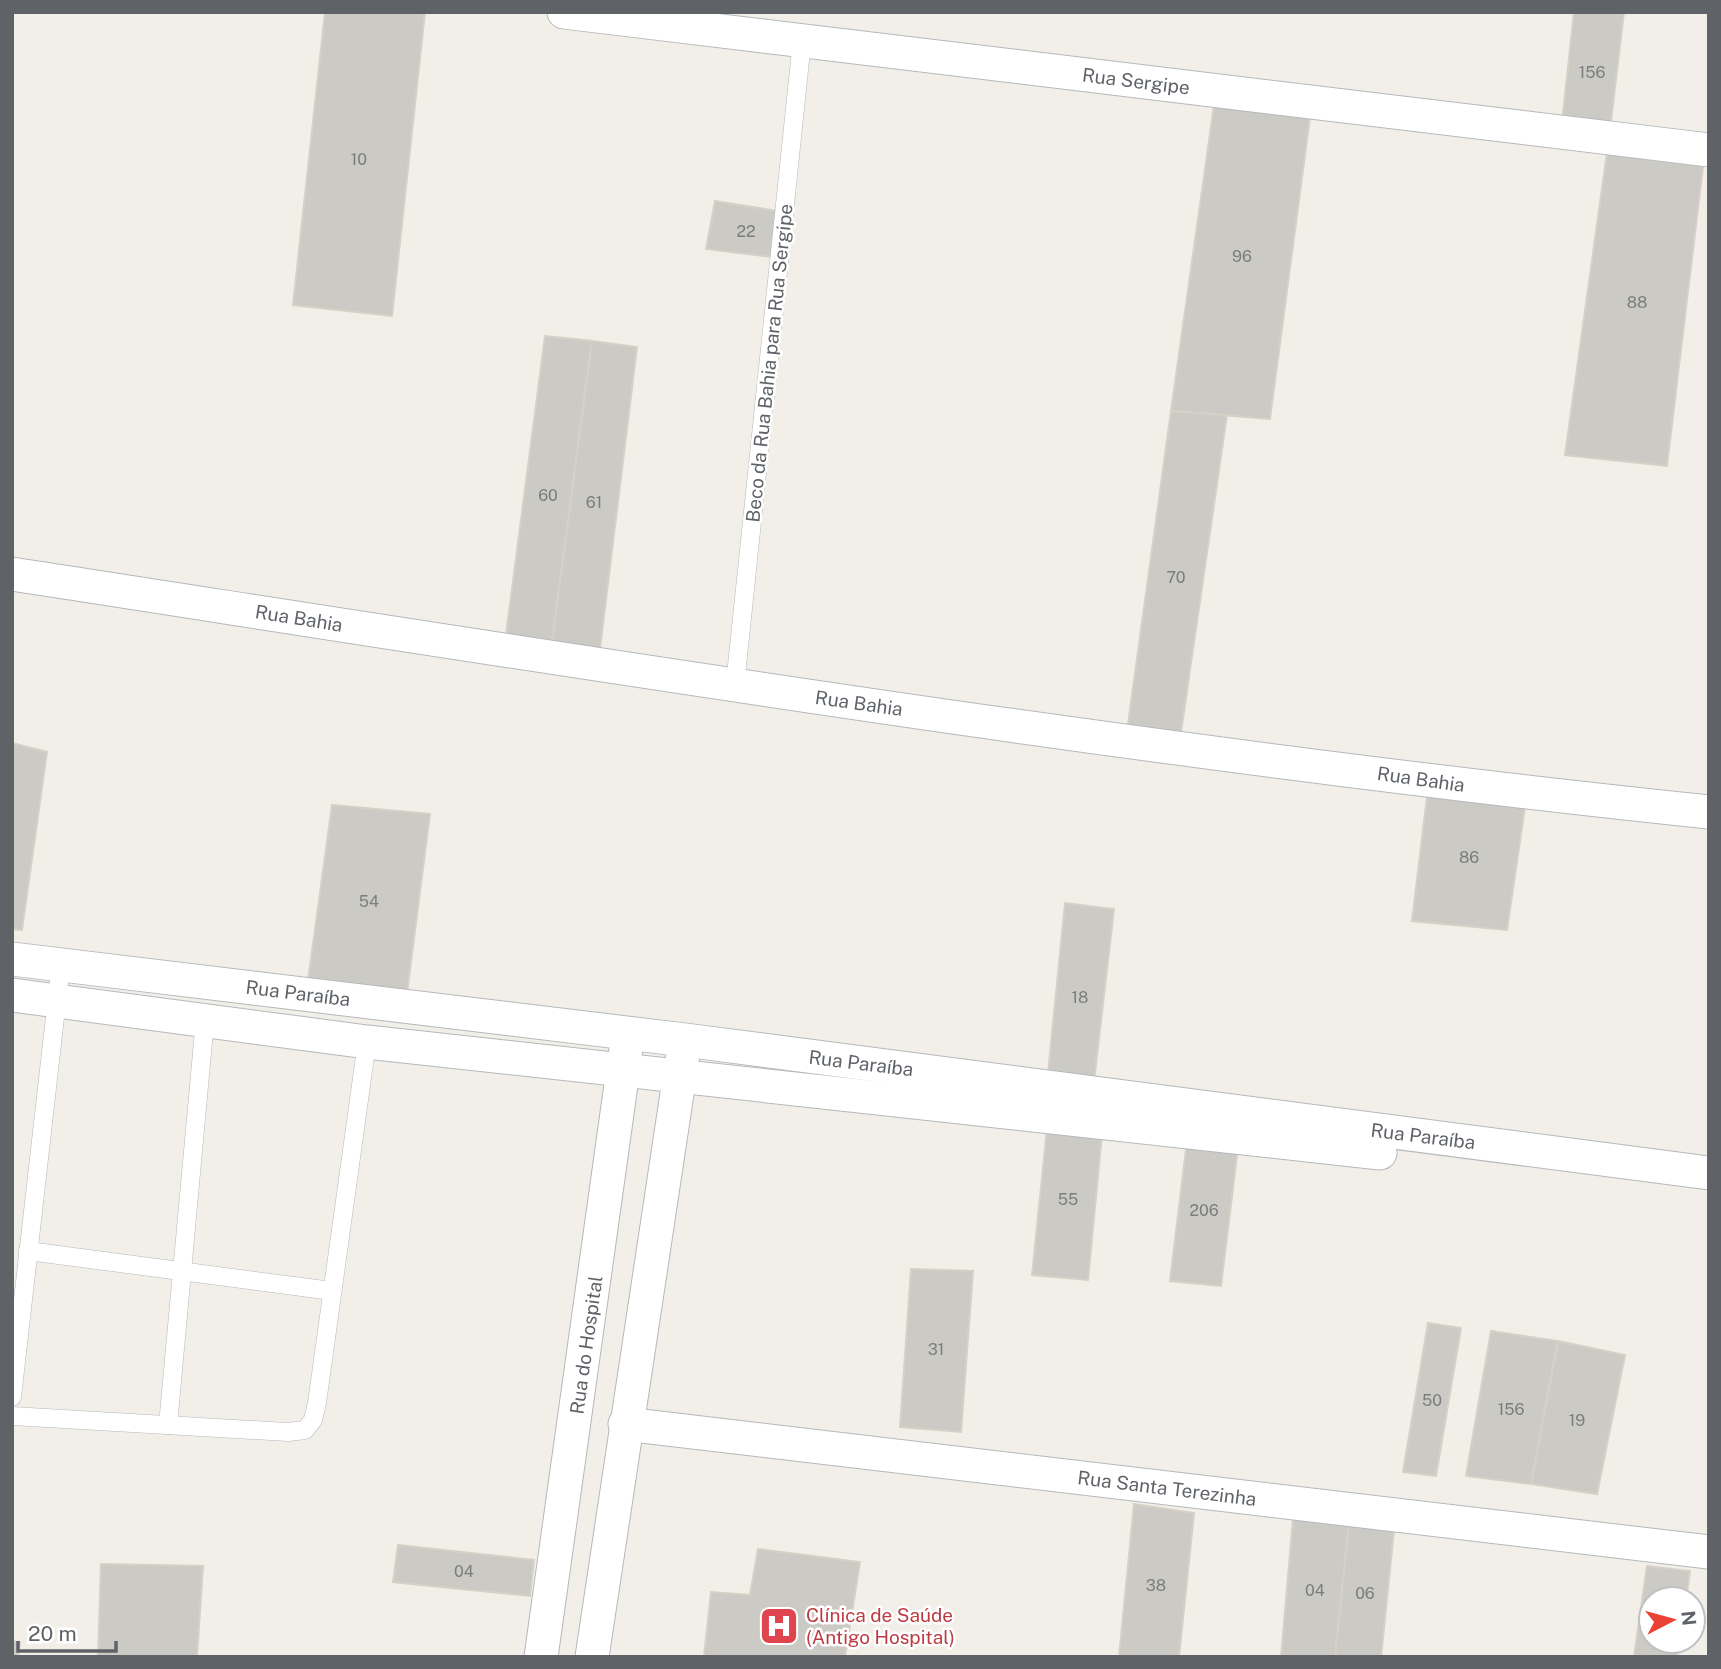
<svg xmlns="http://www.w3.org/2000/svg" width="1721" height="1669" viewBox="0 0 1721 1669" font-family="'Public Sans',sans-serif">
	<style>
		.building { fill: #cccac5; stroke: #d6d1c6; stroke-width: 2 }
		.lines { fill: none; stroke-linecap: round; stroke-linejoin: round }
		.service-casing { stroke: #b5b8bc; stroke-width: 19 }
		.minor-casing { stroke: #b5b8bc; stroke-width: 35 }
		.service { stroke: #fff; stroke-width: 18 }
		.minor { stroke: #fff; stroke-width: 33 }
		.labels { text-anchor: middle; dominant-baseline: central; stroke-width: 5; stroke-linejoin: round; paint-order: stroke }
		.number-label { font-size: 16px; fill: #7a7d7f }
		.street-label { font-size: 19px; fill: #5f6368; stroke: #fff }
		.health-label { font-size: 19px; fill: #be3a42; stroke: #fff; text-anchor: start }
	</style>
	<rect width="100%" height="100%" fill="#f1efe8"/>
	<!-- building -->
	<g class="building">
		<polygon points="325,12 425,12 392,316 293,305"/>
		<polygon points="1574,12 1624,12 1609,138 1561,132"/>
		<polygon points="1216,91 1312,102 1270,419 1171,411"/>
		<polygon points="1609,138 1705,150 1667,466 1565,455"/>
		<polygon points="715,201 784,212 780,258 706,249"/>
		<polygon points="545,336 592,341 550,657 504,650"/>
		<polygon points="592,341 637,347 598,665 550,657"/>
		<polygon points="1171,411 1227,415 1179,746 1126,739"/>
		<polygon points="12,743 47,752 22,930 12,929"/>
		<polygon points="1429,780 1527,793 1507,930 1412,921"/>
		<polygon points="332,805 430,814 406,1001 307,988"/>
		<polygon points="1065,903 1114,909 1093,1090 1047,1084"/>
		<polygon points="1048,1119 1103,1124 1088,1280 1032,1275"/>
		<polygon points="1188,1133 1239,1139 1221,1286 1170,1281"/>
		<polygon points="911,1269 973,1271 961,1432 900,1427"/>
		<polygon points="1428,1323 1461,1328 1436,1476 1403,1472"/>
		<polygon points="1491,1331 1558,1341 1531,1484 1466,1476"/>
		<polygon points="1558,1341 1625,1355 1597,1494 1531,1484"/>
		<polygon points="1134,1504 1194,1513 1179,1657 1119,1657"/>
		<polygon points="1293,1519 1349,1524 1335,1657 1281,1657"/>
		<polygon points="1349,1524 1394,1530 1381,1657 1335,1657"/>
		<polygon points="398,1545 534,1560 530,1596 393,1582"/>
		<polygon points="758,1549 860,1562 845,1657 704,1657 711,1592 750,1595"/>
		<polygon points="101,1564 203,1566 197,1657 98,1657"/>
		<polygon points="1647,1566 1690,1571 1686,1599 1651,1599 1651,1641 1680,1641 1677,1657 1634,1657"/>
		<polygon points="12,1641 20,1642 18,1657 12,1657"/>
	</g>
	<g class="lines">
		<!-- service casing -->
		<g class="service-casing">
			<g id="service">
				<polyline points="735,685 802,41"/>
				<polyline points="28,1251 332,1291"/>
				<polyline points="12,1397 61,964"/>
				<polyline points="12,1416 288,1432 305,1430 313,1420 317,1403 367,1042"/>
				<polyline points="168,1425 205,1020"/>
			</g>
		</g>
		<!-- minor casing -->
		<g class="minor-casing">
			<g id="minor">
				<polyline points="564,12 1709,150"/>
				<path d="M12 574C576 661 1141 753 1709 812"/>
				<polyline points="12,959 685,1040 1709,1173"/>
				<polyline points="12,995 367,1042 1380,1153"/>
				<polyline points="625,1424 1709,1552"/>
				<polyline points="541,1657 626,1049"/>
				<polyline points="592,1657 683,1054"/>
			</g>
		</g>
		<!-- service -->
		<use href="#service" class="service"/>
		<!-- minor -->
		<use href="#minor" class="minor"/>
	</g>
	<!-- icons -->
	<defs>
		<g id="hospital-square" transform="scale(2.0125)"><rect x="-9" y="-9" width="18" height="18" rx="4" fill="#e0444e" stroke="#fff"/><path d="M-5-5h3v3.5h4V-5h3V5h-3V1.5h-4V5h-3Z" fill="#fff"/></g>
	</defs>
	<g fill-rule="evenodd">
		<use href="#hospital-square" x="779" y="1626"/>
	</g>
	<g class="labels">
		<!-- number labels -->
		<g class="number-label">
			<text x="1592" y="72">156</text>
			<text x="359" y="159">10</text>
			<text x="746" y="231">22</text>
			<text x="1242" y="256">96</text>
			<text x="1637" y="302">88</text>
			<text x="548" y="495">60</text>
			<text x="594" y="502">61</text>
			<text x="1176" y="577">70</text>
			<text x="1469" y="857">86</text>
			<text x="369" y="901">54</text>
			<text x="1080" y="997">18</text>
			<text x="1068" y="1199">55</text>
			<text x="1204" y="1210">206</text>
			<text x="936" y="1349">31</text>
			<text x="1432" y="1400">50</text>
			<text x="1511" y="1409">156</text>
			<text x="1577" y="1420">19</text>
			<text x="464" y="1571">04</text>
			<text x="1156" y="1585">38</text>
			<text x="1315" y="1590">04</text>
			<text x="1365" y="1593">06</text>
		</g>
		<!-- street labels -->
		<g class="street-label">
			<text transform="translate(1136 81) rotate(7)">Rua Sergipe</text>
			<text transform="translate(769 363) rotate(-84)">Beco da Rua Bahia para Rua Sergipe</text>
			<text transform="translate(299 618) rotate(9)">Rua Bahia</text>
			<text transform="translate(859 703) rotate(8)">Rua Bahia</text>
			<text transform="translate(1421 779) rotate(8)">Rua Bahia</text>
			<text transform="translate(298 993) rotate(7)">Rua Paraíba</text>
			<text transform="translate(861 1063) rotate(7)">Rua Paraíba</text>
			<text transform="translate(1423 1136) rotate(7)">Rua Paraíba</text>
			<text transform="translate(586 1345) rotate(-82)">Rua do Hospital</text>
			<text transform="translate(1167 1488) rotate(7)">Rua Santa Terezinha</text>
		</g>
		<!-- health labels -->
		<g class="health-label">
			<text x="806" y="1615">Clínica de Saúde<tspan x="806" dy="22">(Antigo Hospital)</tspan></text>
		</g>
	</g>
	<!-- border -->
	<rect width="1721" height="1669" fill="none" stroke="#5f6368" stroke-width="28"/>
	<!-- north arrow -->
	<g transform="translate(1672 1620) rotate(84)"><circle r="33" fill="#ffffff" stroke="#bfc1c3" stroke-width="2"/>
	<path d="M0-5L12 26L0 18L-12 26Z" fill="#ea4335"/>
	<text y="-10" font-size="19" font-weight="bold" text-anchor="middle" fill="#5f6368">N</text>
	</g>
	<!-- scale -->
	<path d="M18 1641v10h98v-10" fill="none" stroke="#5f6368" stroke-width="3.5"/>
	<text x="28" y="1641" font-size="21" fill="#5f6368" stroke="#ffffff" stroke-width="5" paint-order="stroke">20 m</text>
</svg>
